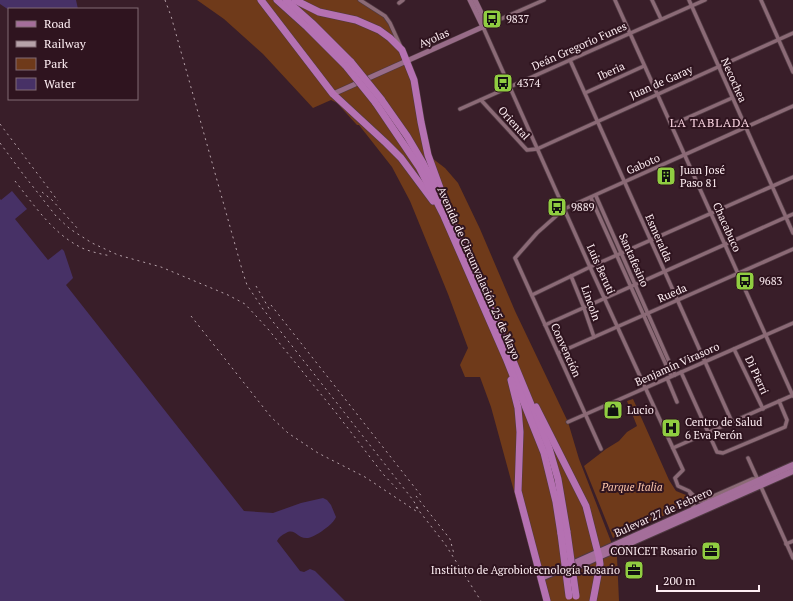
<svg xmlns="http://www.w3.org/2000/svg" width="793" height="601" viewBox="0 0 793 601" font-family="'PT Serif',serif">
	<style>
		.green { fill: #6f3a1a }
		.water { fill: #473166 }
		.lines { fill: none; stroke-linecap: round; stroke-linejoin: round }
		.street-casing { stroke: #503a43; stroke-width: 5 }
		.secondary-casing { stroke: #503a43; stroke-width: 6 }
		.primary-casing { stroke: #503a43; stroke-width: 8 }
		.highway-casing { stroke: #503a43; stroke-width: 8 }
		.street { stroke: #8b6a76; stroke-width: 3.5 }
		.secondary { stroke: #986c88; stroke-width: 5 }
		.primary { stroke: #a46e9a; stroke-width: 6 }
		.highway { stroke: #b571b2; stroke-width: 7 }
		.rail { stroke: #b6a2a9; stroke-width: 1; stroke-dasharray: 2 4; stroke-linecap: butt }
		.highway-bridge-casing { stroke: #503a43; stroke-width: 8; stroke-linecap: butt }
		.highway-bridge { stroke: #b571b2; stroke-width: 7 }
		.labels { text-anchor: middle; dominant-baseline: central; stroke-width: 4; stroke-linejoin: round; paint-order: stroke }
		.poi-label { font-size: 11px; fill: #feeef3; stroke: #2f141f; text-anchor: start }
		.street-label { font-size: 11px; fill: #feeef3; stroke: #2f141f }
		.park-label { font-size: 11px; font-style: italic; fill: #fcc6aa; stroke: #2f141f }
		.neighbourhood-label { font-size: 12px; letter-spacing: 1px; fill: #fdd7e4; stroke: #2f141f }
	</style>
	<rect width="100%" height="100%" fill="#391e29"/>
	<!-- green -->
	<g class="green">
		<polygon points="197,0 360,0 385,16 407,61 428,155 445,168 458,183 480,229 515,311 568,422 579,459 617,557 619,601 544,601 491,407 480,377 465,377 460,365 468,348 448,294 410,201 392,167 359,125 357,125 337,103 331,100 313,108 263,54 224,19"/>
		<polygon points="633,399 669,480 676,491 686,495 690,504 613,538 584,466 606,449 619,441 627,432 637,426 627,401"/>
	</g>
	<!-- water -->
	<g class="water">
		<polygon points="0,0 76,0 78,9 9,10 0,4"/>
		<path d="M12 191 27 209 15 219 48 260 62 249 64 251 73 278 66 285 244 511 273 513 301 503 323 498 327 500 331 505 336 517C334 524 313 539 306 538 297 538 295 528 286 533 282 535 279 537 277 541L300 571 304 572 310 569 315 571 345 601H0V199L1 200Z"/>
	</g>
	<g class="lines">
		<!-- street casing -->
		<g class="street-casing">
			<g id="street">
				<polyline points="360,0 385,16 390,23 400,45"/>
				<polyline points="615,0 793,396"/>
				<polyline points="652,0 661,19"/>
				<polyline points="689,0 793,233"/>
				<polyline points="761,0 793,72"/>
				<polyline points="399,3 403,0"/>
				<polyline points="487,25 544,0"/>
				<polyline points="483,27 590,267 683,470 675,478 678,486 689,491 699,501 702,501 752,479 757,479"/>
				<polyline points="570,60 732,422"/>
				<polyline points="585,93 644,66"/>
				<polyline points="481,100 527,150 537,149 793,33"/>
				<polyline points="460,109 705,0"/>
				<polyline points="671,125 732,98"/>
				<polyline points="596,196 675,375"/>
				<polyline points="591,198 671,376"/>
				<polyline points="571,276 584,308 594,337"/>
				<polyline points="532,295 590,267 793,177"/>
				<polyline points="545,325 793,214"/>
				<polyline points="734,349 763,409"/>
				<polyline points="558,353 793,249"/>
				<polyline points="681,372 717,452 723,453 785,427 787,420 779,401"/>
				<polyline points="667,378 677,402"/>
				<polyline points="568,422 793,323"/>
				<polyline points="673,448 793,395"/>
				<polyline points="601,449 515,258 537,233 564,209 793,106"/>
				<polyline points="748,458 793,558"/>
				<polyline points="690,494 694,505 692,510"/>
				<polyline points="786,544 793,541"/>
			</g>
		</g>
		<!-- secondary casing -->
		<g class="secondary-casing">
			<g id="secondary">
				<polyline points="470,0 483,27"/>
				<polyline points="333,94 487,25 475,0"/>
			</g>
		</g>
		<!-- primary casing -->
		<g class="primary-casing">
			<g id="primary">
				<polyline points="569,570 793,471"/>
				<polyline points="541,578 793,465"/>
			</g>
		</g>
		<!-- highway casing -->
		<g class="highway-casing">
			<g id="highway">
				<polyline points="261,0 333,94 386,143 401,158 433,201"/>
				<polyline points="277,0 307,27 346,66"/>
				<polyline points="286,0 312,23 351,62"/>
				<polyline points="295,0 319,12 356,20 379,30 390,38 402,50 414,80 421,122 428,155 440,188"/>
				<polyline points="381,99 407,136 423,163 448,212 506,344 549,448 558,479 567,532"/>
				<polyline points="375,102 419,167 444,216 506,358 544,453 556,502 561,534"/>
				<polyline points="511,380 518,408 520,432 518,491 547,601"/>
				<polyline points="536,407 586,506 599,557 600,564 593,601"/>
			</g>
		</g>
		<!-- street -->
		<use href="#street" class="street"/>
		<!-- secondary -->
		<use href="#secondary" class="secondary"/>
		<!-- primary -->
		<use href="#primary" class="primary"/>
		<!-- highway -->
		<use href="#highway" class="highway"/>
		<!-- rail -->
		<g class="rail">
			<polyline points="165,0 171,16 243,273 247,285 263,309 413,500 420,512"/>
			<polyline points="0,124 58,201"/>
			<polyline points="0,143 23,174 56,216 70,229 92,243 118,255 161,267 228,295 245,304 268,329 337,414 383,474 398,490"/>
			<path d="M15 181C34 205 53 234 82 248 91 252 101 254 111 256"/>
			<polyline points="42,192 52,200 78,229"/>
			<polyline points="256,286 271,312"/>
			<polyline points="271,305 423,498"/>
			<polyline points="191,316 271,417 288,433 318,453 365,477 419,513"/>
			<polyline points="416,496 450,539 454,554"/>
			<polyline points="416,507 445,544 481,601"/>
		</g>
		<!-- highway-bridge casing -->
		<g class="highway-bridge-casing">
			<g id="highway-bridge">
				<polyline points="351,62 381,99"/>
				<polyline points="346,66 375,102"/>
				<polyline points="567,532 576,596"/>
				<polyline points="561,534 569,596"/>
			</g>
		</g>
		<!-- highway-bridge -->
		<use href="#highway-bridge" class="highway-bridge"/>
	</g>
	<!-- icons -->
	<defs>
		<g id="bus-square" transform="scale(1)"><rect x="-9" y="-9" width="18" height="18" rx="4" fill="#90cd41" stroke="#2f141f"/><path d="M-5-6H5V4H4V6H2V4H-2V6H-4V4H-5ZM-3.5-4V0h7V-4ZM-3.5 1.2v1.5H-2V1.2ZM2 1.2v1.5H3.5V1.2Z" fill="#111"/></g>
		<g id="building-square" transform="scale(1)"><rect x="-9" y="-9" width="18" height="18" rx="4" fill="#90cd41" stroke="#2f141f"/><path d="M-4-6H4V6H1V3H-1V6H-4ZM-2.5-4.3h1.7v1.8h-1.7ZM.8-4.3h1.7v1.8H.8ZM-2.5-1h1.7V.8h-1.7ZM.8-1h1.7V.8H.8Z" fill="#111"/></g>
		<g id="shop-square" transform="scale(1)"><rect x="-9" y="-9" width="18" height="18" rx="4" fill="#90cd41" stroke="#2f141f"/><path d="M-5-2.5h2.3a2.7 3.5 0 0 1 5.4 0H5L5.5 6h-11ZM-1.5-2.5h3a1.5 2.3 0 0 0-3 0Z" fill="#111"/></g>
		<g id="hospital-square" transform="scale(1)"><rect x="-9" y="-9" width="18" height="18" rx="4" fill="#90cd41" stroke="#2f141f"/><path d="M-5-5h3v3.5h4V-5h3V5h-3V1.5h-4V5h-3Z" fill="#111"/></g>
		<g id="office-square" transform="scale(1)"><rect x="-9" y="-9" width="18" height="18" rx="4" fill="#90cd41" stroke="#2f141f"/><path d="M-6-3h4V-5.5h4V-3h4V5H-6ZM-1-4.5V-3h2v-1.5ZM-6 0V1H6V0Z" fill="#111"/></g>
	</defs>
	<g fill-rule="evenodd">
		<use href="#bus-square" x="492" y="19"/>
		<use href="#bus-square" x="503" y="83"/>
		<use href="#building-square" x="666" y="176"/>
		<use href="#bus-square" x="557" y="207"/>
		<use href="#bus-square" x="745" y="281"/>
		<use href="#shop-square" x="613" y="410"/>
		<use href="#hospital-square" x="671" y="428"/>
		<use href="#office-square" x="711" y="551"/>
		<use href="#office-square" x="634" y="570"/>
	</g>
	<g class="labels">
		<!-- poi labels -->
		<g class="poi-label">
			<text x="506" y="19">9837</text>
			<text x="517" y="83">4374</text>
			<text x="680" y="170">Juan José<tspan x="680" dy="13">Paso 81</tspan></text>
			<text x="571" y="207">9889</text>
			<text x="759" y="281">9683</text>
			<text x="627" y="410">Lucio</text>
			<text x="685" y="422">Centro de Salud<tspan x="685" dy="13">6 Eva Perón</tspan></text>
			<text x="697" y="551" text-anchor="end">CONICET Rosario</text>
			<text x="620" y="570" text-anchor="end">Instituto de Agrobiotecnología Rosario</text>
		</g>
		<!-- street labels -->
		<g class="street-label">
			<text transform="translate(434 38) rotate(-24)">Ayolas</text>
			<text transform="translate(579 46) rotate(-24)">Deán Gregorio Funes</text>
			<text transform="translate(611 71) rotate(-24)">Iberia</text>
			<text transform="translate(734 80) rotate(66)">Necochea</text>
			<text transform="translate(661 82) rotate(-24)">Juan de Garay</text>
			<text transform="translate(514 123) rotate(48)">Oriental</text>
			<text transform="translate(643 164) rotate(-24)">Gaboto</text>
			<text transform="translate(727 227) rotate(66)">Chacabuco</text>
			<text transform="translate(659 238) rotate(66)">Esmeralda</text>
			<text transform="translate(634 260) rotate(66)">Santafesino</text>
			<text transform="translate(601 269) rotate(66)">Luis Beruti</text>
			<text transform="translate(479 273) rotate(66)">Avenida de Circunvalación 25 de Mayo</text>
			<text transform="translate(672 293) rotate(-24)">Rueda</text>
			<text transform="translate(591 303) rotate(70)">Lincoln</text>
			<text transform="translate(566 350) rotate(66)">Convención</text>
			<text transform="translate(677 364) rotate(-24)">Benjamín Virasoro</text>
			<text transform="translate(757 375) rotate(65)">Di Pierri</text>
			<text transform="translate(663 512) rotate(-24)">Bulevar 27 de Febrero</text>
		</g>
		<!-- park labels -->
		<g class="park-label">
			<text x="632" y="487">Parque Italia</text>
		</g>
		<!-- neighbourhood labels -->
		<g class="neighbourhood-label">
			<text x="710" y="122">LA TABLADA</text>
		</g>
	</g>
	<!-- legend -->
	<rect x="8" y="8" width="130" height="92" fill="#2f141f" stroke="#826b74"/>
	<rect x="16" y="21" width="20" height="6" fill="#a46e9a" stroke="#826b74"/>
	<text x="44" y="28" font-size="12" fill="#feeef3">Road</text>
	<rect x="16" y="41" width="20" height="6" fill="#b6a2a9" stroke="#826b74"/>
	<text x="44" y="48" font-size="12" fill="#feeef3">Railway</text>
	<rect x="16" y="58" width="20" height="12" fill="#6f3a1a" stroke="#826b74"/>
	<text x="44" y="68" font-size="12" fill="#feeef3">Park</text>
	<rect x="16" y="78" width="20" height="12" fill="#473166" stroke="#826b74"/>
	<text x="44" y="88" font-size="12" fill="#feeef3">Water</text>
	<!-- scale -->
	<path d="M657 585v6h102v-6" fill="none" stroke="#feeef3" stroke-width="2"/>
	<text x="663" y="585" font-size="12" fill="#feeef3" stroke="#2f141f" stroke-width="3" paint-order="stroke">200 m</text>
</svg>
